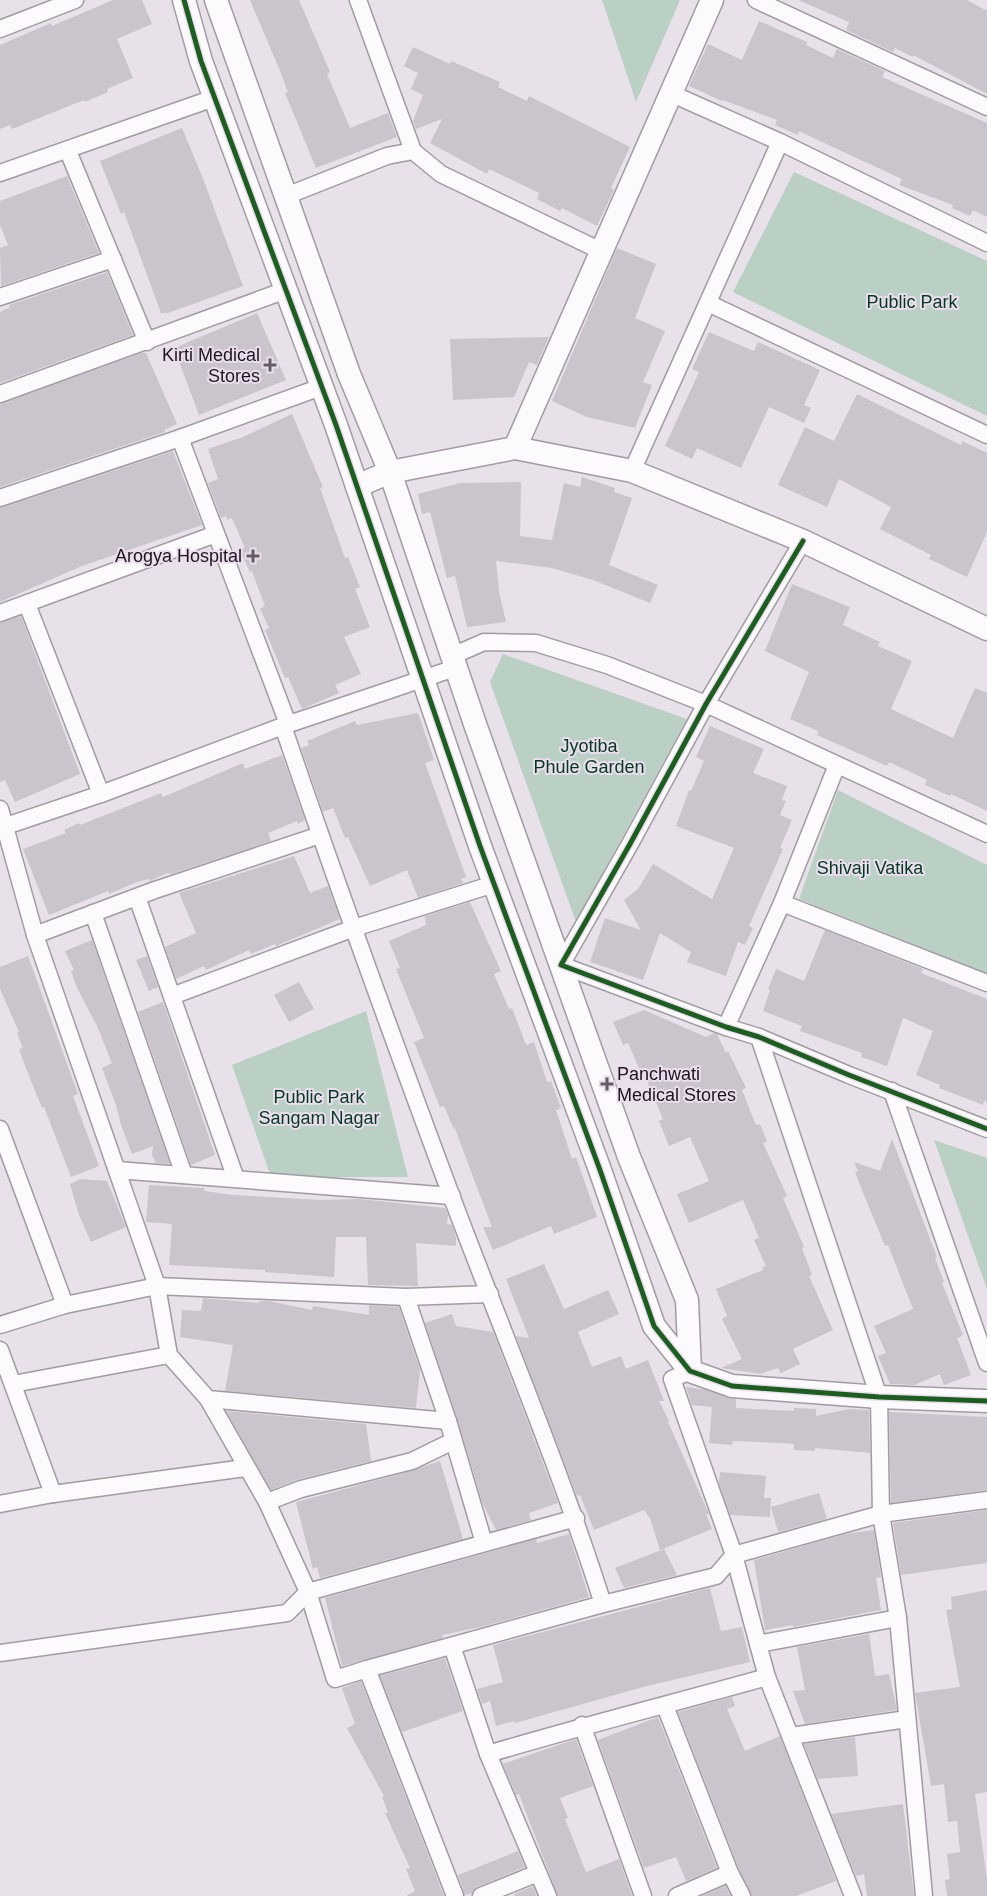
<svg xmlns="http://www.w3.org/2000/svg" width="987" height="1896" viewBox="0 0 987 1896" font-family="Helvetica,sans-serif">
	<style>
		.green { fill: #bad0c4 }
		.building { fill: #cac4cc }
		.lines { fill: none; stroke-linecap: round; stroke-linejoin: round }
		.street-casing { stroke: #a09ca2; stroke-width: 19 }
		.secondary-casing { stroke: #a09ca2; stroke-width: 25 }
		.street { stroke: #fcfafc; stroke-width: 16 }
		.secondary { stroke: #fcfafc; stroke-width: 22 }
		.cycleway-casing { stroke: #ebddee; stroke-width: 8 }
		.cycleway { stroke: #1b5e20; stroke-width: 5 }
		.poi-dot { fill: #635d64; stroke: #ebddee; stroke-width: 2 }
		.labels { text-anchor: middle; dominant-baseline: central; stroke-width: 4; stroke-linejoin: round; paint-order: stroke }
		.park-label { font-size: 18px; fill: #003b1f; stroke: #ebddee }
		.poi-label { font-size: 18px; fill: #1b161c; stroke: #ebddee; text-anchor: end }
	</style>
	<rect width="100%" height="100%" fill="#e8e1ea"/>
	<!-- green -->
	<g class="green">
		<polygon points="602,0 680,0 636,102"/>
		<polygon points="794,172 987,261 987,416 733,292"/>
		<polygon points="503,654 687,719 576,922 490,682"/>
		<polygon points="838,790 987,865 987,973 799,899"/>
		<polygon points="366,1011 408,1177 271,1177 232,1065"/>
		<polygon points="934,1140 987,1158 987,1289"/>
	</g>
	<!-- building -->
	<g class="building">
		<polygon points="113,0 142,0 152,24 117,39 133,78 107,89 108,92 85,102 84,100 12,129 10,125 0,129 0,45 51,23 52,26"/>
		<polygon points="250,0 299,0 330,72 327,74 350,128 388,113 397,137 316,168 285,93 288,92 278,66"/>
		<polygon points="798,0 967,0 987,11 987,94 913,55 913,57 895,48 893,52 846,30 849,22"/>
		<polygon points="759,21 807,42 806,45 833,58 837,49 885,71 882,77 987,123 987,217 973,210 970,216 952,208 953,205 899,185 902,179 822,142 799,131 798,135 775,125 777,120 723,100 722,101 689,86 708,44 742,60"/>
		<polygon points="413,47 450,64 451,61 500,82 498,87 527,101 529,96 630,147 611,188 614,190 597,226 562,208 560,211 537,199 539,193 489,169 487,174 430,143 442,119 416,129 413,121 423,95 411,89 418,73 404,66"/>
		<polygon points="182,128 202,176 243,286 168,313 161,313 124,212 121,214 100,161"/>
		<polygon points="67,176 99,253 1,286 0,248 8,245 0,225 0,201"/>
		<polygon points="617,248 656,264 635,318 665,331 643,382 652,385 635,428 587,417 552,401"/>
		<polygon points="107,272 133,335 0,383 0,312 10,307 9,305"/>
		<polygon points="257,313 286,380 199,415 174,348"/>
		<polygon points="709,332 754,351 758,342 820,370 804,405 811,408 804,423 769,407 741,468 697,448 692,459 665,446 699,372 692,369"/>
		<polygon points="549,337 537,365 529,362 514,397 453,400 450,339"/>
		<polygon points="141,353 146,353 177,424 164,430 165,432 0,487 0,404"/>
		<polygon points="857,394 961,445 962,441 987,453 987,532 967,577 929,559 931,555 880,529 891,507 839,479 827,507 778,485 805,427 834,441"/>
		<polygon points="292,414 323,487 320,488 345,558 348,557 360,587 355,589 370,627 344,637 361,674 335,685 339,693 302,709 288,677 285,678 265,630 269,628 260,609 265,606 252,571 250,572 240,550 245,548 232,518 227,520 226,516 221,518 208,483 218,479 208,449 243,437"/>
		<polygon points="173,451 202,525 82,566 0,602 0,508"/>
		<polygon points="582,477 615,488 614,492 632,498 609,565 658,585 650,603 593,580 552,568 496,561 499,592 506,622 467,627 455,576 447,578 430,512 422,514 418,494 460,483 521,482 520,536 552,540 564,483 580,487"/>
		<polygon points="792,584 850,607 843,625 880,642 878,646 912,661 891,709 953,738 975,688 987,693 987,811 951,794 950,796 925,785 927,780 889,762 887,766 817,735 818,731 790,719 809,672 765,651"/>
		<polygon points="21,616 80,774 15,802 5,780 0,782 0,623"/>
		<polygon points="418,713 434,760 425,763 466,877 461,879 463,883 418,898 407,870 370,886 348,837 345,838 333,808 323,812 301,748 309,745 307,741 355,721 357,725"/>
		<polygon points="710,726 764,749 753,773 787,786 782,800 786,801 780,815 792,820 780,848 783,849 749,926 753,928 745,945 738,942 726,976 687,962 691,952 660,933 643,980 590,962 605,918 641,930 624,900 638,889 653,864 712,899 734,848 676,826 689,790 691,791 704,761 696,757"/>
		<polygon points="282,755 305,820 298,824 297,821 268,833 271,841 171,874 167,873 150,881 149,879 137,882 109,894 108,891 49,915 23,849 66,833 64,830 79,823 80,825 161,793 163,797 243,763 245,769"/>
		<polygon points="294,856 310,893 328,886 340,919 276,946 275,944 251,954 249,950 206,970 204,966 176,979 165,947 196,933 179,893"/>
		<polygon points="470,902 501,971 494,974 509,1009 512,1008 526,1045 534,1042 547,1082 551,1081 561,1108 556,1110 572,1159 576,1157 597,1217 554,1234 551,1226 493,1250 483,1227 492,1227 454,1126 454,1130 444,1106 440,1107 414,1042 424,1038 396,969 400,968 389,941 426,925 425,916"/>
		<polygon points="825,930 923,969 921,973 987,999 987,1102 984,1101 983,1105 965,1098 939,1088 940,1085 916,1075 933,1031 903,1018 887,1066 861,1057 862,1053 800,1031 802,1026 763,1011 770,990 768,989 776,969 804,981"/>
		<polygon points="92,940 170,1164 156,1163 152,1155 153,1146 132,1154 121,1125 116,1105 102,1068 112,1063 97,1026 77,988 71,971 74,970 65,951"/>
		<polygon points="28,956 78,1094 73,1096 99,1166 71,1177 44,1107 42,1108 27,1071 19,1049 23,1048 17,1033 19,1032 0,989 0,967"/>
		<polygon points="147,956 158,987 149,991 136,960"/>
		<polygon points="299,982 314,1009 289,1022 274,995"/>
		<polygon points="163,1002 215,1155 191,1165 138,1012"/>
		<polygon points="644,1010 706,1037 714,1033 717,1034 726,1053 728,1051 746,1088 742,1090 756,1125 760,1124 767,1141 763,1143 787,1196 783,1198 804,1247 802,1248 812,1275 809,1276 833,1330 793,1349 800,1364 781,1373 778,1368 760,1374 721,1368 742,1359 722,1319 727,1316 716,1289 763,1270 762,1267 766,1266 754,1240 759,1238 743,1200 689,1223 677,1194 709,1181 690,1137 669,1146 659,1121 663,1119 644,1074 642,1075 628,1043 623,1045 613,1022"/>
		<polygon points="892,1139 937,1257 935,1258 944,1282 942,1283 963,1335 957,1338 971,1375 944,1385 940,1374 914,1385 890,1384 878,1356 886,1353 874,1326 913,1309 888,1245 885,1246 864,1195 855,1172 858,1171 854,1162 880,1171"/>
		<polygon points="81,1179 107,1181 126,1227 91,1242 79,1215 70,1184"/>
		<polygon points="149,1185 205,1188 204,1191 233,1195 321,1200 359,1199 445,1208 448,1215 447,1224 452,1225 456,1237 456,1246 416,1243 418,1286 368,1285 366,1237 336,1237 334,1277 265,1272 265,1270 169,1265 172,1224 146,1222"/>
		<polygon points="544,1264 564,1309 608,1290 619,1314 578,1332 592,1367 621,1356 626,1369 648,1360 664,1401 659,1401 669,1421 668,1422 709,1514 706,1514 712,1529 660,1550 650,1518 644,1510 594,1530 580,1495 577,1496 516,1336 529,1338 506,1279"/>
		<polygon points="203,1298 259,1303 259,1301 269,1301 312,1310 313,1306 369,1315 369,1305 399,1307 420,1370 416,1408 225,1391 233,1345 180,1337 182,1310 201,1311"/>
		<polygon points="452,1314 456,1326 493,1332 520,1402 558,1503 529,1513 531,1520 496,1530 483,1504 457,1418 425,1323"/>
		<polygon points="686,1387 702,1389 736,1399 736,1408 794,1411 794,1408 816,1409 816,1416 849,1409 869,1410 870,1453 815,1448 815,1451 794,1450 794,1444 779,1443 733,1441 732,1445 709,1443 712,1407 692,1405"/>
		<polygon points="226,1411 366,1424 371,1461 299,1479 271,1490"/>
		<polygon points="889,1412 987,1417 987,1490 891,1503"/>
		<polygon points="440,1461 463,1539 320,1578 317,1567 313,1569 296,1502 401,1474"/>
		<polygon points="720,1472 766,1476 764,1498 771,1498 770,1517 730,1515 719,1483"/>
		<polygon points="819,1493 827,1519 778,1532 771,1507"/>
		<polygon points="987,1510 987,1563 901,1575 893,1523"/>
		<polygon points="874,1530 881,1577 876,1578 881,1610 793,1627 793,1625 765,1630 754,1560 845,1534"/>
		<polygon points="569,1534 589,1597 481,1627 442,1635 443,1638 342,1666 325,1598 536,1539 537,1543"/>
		<polygon points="664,1549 677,1575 624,1588 615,1568"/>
		<polygon points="710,1588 721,1631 742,1627 750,1662 647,1686 515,1723 514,1721 496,1726 490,1701 482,1704 477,1689 503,1682 493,1645"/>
		<polygon points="987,1590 987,1792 975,1794 987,1879 987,1896 947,1896 945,1880 950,1879 947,1854 960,1852 957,1821 948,1822 944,1784 931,1786 915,1693 960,1687 946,1610 952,1609 951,1597"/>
		<polygon points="869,1634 875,1676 889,1674 897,1710 805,1724 793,1691 805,1690 797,1647"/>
		<polygon points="445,1658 463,1711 402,1732 380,1676"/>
		<polygon points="361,1681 444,1896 406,1896 415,1891 406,1869 410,1868 385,1813 388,1812 382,1797 384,1796 347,1728 355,1724 342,1688"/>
		<polygon points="732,1697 735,1706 727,1709 745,1751 780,1736 836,1881 796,1896 752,1896 739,1869 678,1712"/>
		<polygon points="658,1717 717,1868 686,1881 676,1857 644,1868 598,1740"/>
		<polygon points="855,1737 858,1776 818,1779 804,1744"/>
		<polygon points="576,1739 593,1786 560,1798 568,1818 565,1819 586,1872 619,1859 632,1896 558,1896 519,1794 516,1795 503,1764"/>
		<polygon points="903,1804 914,1896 867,1896 864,1874 856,1876 831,1814"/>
		<polygon points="518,1851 525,1867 477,1887 472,1893 465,1895 458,1875"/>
		<polygon points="533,1886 537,1896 515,1896 514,1894"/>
		<polygon points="725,1886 731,1896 702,1896"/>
	</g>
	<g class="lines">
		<!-- street casing -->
		<g class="street-casing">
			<g id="street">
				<polyline points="358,0 413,151"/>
				<polyline points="756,0 987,107"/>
				<polyline points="0,29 75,0"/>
				<polyline points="670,93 780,142 987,243"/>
				<polyline points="68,151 147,342"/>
				<polyline points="0,173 214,98"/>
				<polyline points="286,196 387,156 413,151 441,174 601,251"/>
				<polyline points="0,297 113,259"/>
				<polyline points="708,303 987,435"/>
				<polyline points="0,394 286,290"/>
				<polyline points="180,438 288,724"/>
				<polyline points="632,471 780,142"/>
				<polyline points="0,498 180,438 321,387"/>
				<polyline points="803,541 706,704 630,844 561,965 726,1027 759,1037 849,1075 987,1129"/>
				<polyline points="27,604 101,794"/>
				<polyline points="0,613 216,534"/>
				<polyline points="452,656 484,642 536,643 607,665 706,704 987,834"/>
				<path d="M283 726C336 883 393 1039 451 1195 502 1331 559 1465 603 1604"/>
				<polyline points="0,809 35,935 157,1286 169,1355 208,1399 448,1421"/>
				<polyline points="0,828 101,794 283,726 455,668"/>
				<polyline points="137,897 236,1179"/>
				<polyline points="782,903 987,983"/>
				<polyline points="93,913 184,1175"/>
				<polyline points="35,935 155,890 320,835"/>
				<polyline points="172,996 354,928 494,884"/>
				<polyline points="726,1027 782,903 837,765"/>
				<polyline points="759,1037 879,1397 881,1514 898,1618 924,1896"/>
				<polyline points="892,1091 987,1363"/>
				<polyline points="0,1129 65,1305"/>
				<polyline points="117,1170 452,1196"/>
				<polyline points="406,1297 448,1421 484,1543"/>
				<polyline points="0,1325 65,1305 157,1286 406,1297 490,1294"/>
				<polyline points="0,1350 53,1494"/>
				<polyline points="690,1371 672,1379 734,1555 758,1644"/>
				<polyline points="13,1384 169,1355"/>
				<polyline points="208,1399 267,1502 308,1592 335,1679 367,1669"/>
				<polyline points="267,1502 301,1489 412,1461 453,1441"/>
				<polyline points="0,1504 53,1494 245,1468"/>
				<polyline points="452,1646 488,1754 548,1896"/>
				<polyline points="0,1653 287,1613 308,1592 576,1518"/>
				<polyline points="767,1677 758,1644 898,1618"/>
				<polyline points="665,1706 730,1873 742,1896"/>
				<polyline points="582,1725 643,1896"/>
				<polyline points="791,1736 907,1719"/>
				<path d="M488 1754C581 1726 674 1703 767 1677L853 1896"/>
				<polyline points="455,1896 367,1669 603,1604 716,1576 734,1555 881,1514 987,1500"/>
				<polyline points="481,1896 538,1873"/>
				<polyline points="677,1896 730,1873"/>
			</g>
		</g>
		<!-- secondary casing -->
		<g class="secondary-casing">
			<g id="secondary">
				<polyline points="184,0 201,61 336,425 480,846 600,1170 654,1326 690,1371 732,1386 879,1397 987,1401"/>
				<polyline points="216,0 349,374 390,472 475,724 629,1157 687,1300 690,1371"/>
				<polyline points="515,448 712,0"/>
				<polyline points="357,486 390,472 515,448 632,471 803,541 987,629"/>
			</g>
		</g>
		<!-- street -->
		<use href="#street" class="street"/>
		<!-- secondary -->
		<use href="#secondary" class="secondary"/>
		<!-- cycleway casing -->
		<g class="cycleway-casing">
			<g id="cycleway">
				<polyline points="184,0 201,61 336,425 480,846 600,1170 654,1326 690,1371 732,1386 879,1397 987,1401"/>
				<polyline points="803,541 706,704 630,844 561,965 726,1027 759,1037 849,1075 987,1129"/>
			</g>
		</g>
		<!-- cycleway -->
		<use href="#cycleway" class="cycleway"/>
	</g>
	<!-- markers -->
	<g class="poi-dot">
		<path d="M267.5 357.5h5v5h5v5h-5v5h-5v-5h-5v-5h5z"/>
		<path d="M250.5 548.5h5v5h5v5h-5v5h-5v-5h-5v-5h5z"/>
		<path d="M604.5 1076.5h5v5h5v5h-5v5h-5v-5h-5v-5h5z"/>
	</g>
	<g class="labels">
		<!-- park labels -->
		<g class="park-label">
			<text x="912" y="302">Public Park</text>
			<text x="589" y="746">Jyotiba<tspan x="589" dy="21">Phule Garden</tspan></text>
			<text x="870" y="868">Shivaji Vatika</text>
			<text x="319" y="1097">Public Park<tspan x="319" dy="21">Sangam Nagar</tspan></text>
		</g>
		<!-- poi labels -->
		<g class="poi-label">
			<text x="260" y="355">Kirti Medical<tspan x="260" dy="21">Stores</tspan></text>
			<text x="242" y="556">Arogya Hospital</text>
			<text x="617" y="1074" text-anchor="start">Panchwati<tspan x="617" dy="21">Medical Stores</tspan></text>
		</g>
	</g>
</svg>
